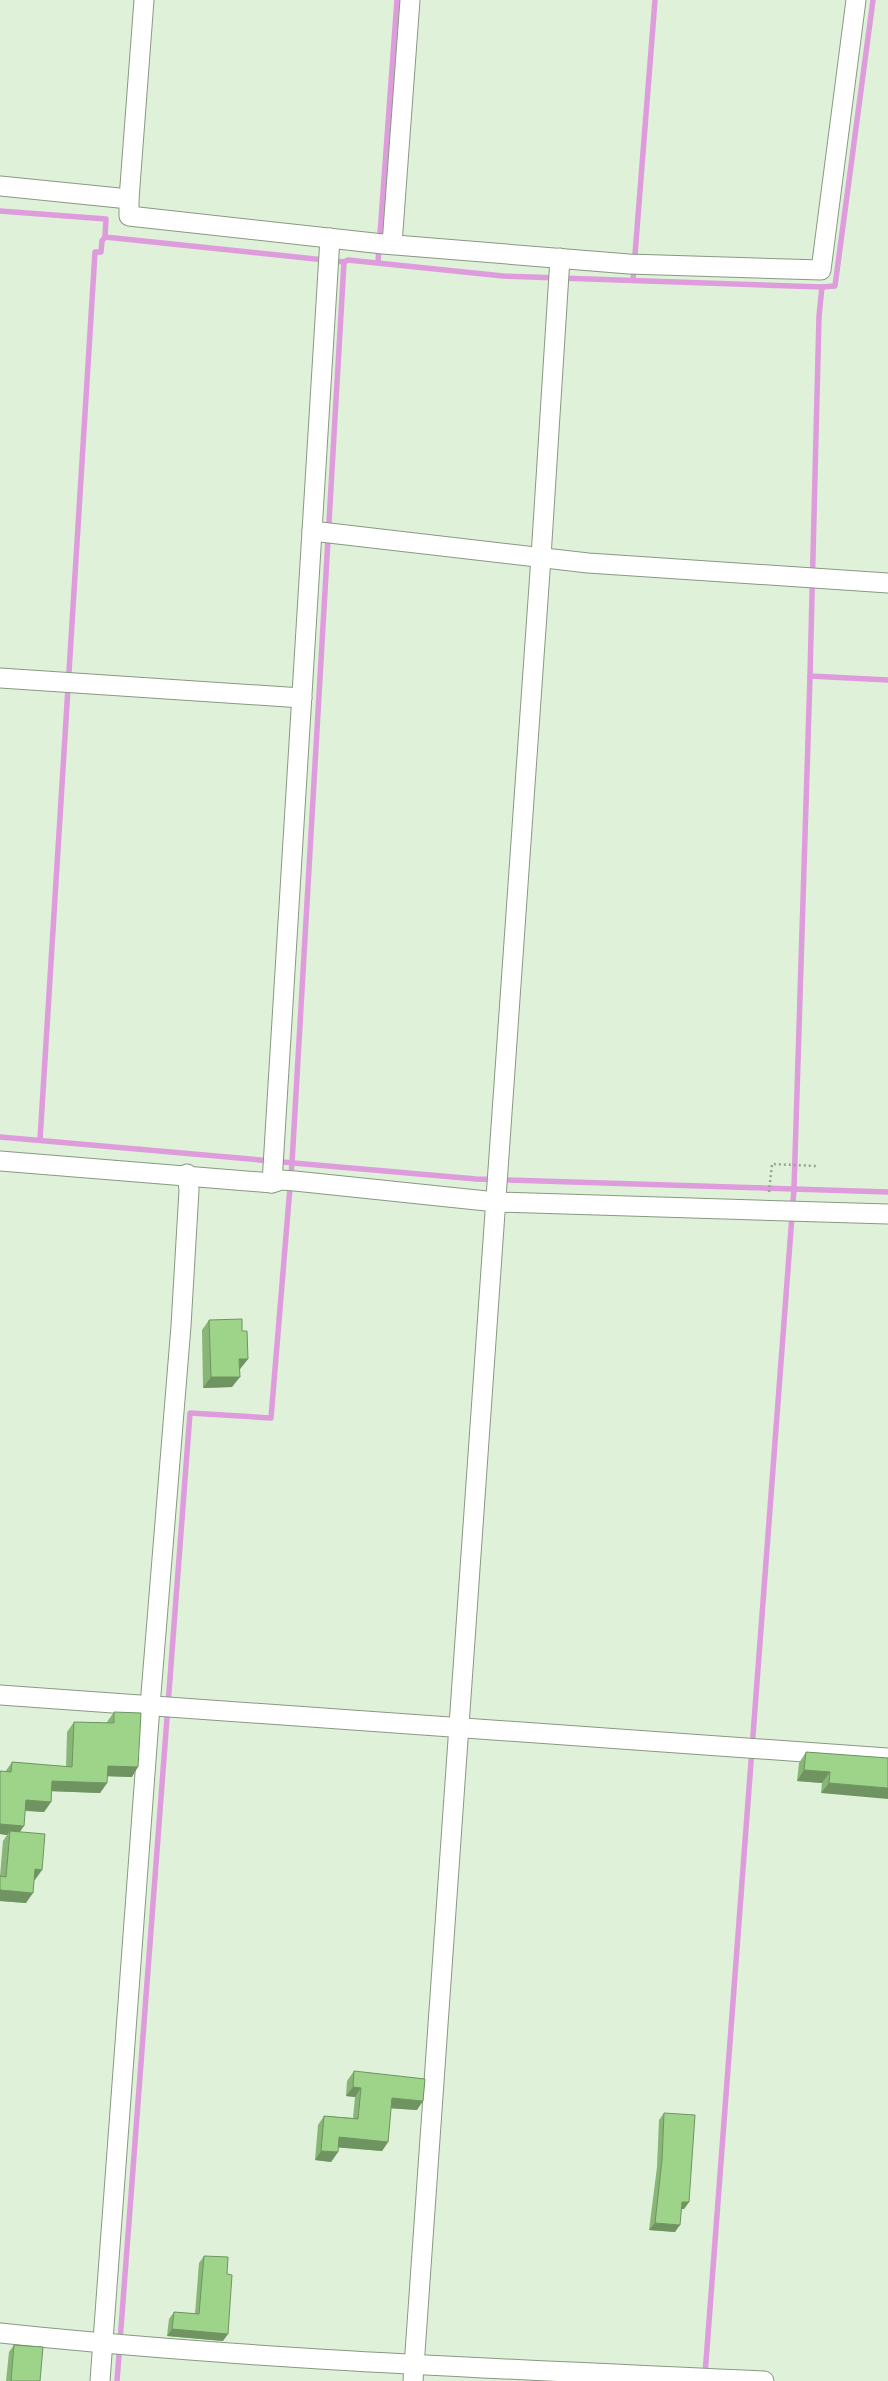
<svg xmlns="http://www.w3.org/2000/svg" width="888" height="2381" viewBox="0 0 888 2381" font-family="Cabin,sans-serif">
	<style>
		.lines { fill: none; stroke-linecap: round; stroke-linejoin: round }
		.stream { stroke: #de9cdc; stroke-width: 5.5 }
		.minor-casing { stroke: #889982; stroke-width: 21 }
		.path { stroke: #97a593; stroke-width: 2.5; stroke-dasharray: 2 3; stroke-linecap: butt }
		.minor { stroke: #fff; stroke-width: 19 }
		.wall { fill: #88b677 }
		.shaded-wall { fill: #6f9461 }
		.building { fill: #9ed48a; stroke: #6f9461 }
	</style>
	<rect width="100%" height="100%" fill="#dff1d9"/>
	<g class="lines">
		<!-- stream -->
		<g class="stream">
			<polyline points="0,211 106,219 105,237 344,262 348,260 503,276 822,287 835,286 873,0"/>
			<polyline points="378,262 397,0"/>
			<polyline points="633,280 655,0"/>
			<polyline points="810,676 888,680"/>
			<polyline points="0,1137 476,1179 888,1192"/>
			<polyline points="40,1140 95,252 101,252 102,241 105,237"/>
			<polyline points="705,2375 794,1189 810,676 819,316 822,287"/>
			<polyline points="117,2381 190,1413 271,1418 292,1163 344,262"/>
		</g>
		<!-- minor casing -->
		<g class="minor-casing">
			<g id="minor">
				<polyline points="144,0 129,199 129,216 383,244 629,264 821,270 856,0"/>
				<polyline points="0,186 129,199"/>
				<polyline points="392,244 410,0"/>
				<polyline points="312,531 588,563 888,583"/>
				<polyline points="0,678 302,698"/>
				<polyline points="0,1161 272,1183 281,1180 295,1181 496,1202 888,1214"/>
				<polyline points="272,1183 330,238"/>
				<polyline points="0,1695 888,1758"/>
				<path d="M0 2333C254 2360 509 2369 764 2381"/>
				<polyline points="100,2381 150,1706 181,1326 189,1190 187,1174"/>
				<polyline points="413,2381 541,557 560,258"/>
			</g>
		</g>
		<!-- path -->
		<polyline class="path" points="769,1192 772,1164 816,1166"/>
		<!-- minor -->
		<use href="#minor" class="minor"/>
	</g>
	<!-- wall -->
	<g class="wall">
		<polygon points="209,1320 248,1359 240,1369 239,1369 232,1387 203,1388 202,1330"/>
		<polygon points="114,1712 132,1777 107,1776 107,1783 100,1793 52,1791 51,1802 44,1812 25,1811 20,1832 35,1880 34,1879 26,1903 0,1901 0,1876 3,1841 7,1835 0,1834 0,1771 5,1772 12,1762 66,1767 67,1732 74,1722 107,1723 107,1722"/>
		<polygon points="806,1752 888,1758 821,1793 822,1783 797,1781 799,1763"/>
		<polygon points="354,2071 417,2110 391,2108 388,2142 382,2151 338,2147 338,2152 331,2162 315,2160 318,2125 324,2116 353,2118 355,2097 346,2096 347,2081"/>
		<polygon points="664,2113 689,2202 684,2209 682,2209 675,2232 649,2230 657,2167 659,2120"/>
		<polygon points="204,2256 227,2274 223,2341 167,2336 169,2319 174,2312 195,2314 199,2263"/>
		<polygon points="14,2345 40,2381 6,2381 9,2352"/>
	</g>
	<!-- shaded-wall -->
	<g class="shaded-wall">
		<polygon points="239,1359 248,1359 240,1369 232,1370"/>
		<polygon points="211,1377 240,1377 232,1387 203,1388"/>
		<polygon points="108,1766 138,1767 132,1777 101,1776"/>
		<polygon points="804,1770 830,1772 822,1783 797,1781"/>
		<polygon points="52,1781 107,1783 100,1793 46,1791"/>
		<polygon points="829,1783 888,1788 888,1799 821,1793"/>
		<polygon points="26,1800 51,1802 44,1812 19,1810"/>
		<polygon points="0,1824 24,1826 17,1836 10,1831 7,1835 0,1834"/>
		<polygon points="35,1869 42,1870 35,1880 28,1879"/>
		<polygon points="0,1890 33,1893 26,1903 0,1901"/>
		<polygon points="353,2087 361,2088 355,2097 346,2096"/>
		<polygon points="392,2098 423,2101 417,2110 385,2108"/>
		<polygon points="339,2137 388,2142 382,2151 332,2147"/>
		<polygon points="321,2151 338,2152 331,2162 315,2160"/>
		<polygon points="682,2202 689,2202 684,2209 677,2209"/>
		<polygon points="655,2223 680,2225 675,2232 649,2230"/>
		<polygon points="172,2329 228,2334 223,2341 167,2336"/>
	</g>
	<!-- building -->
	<g class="building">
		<polygon points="242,1319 242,1331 247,1331 248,1359 239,1359 240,1377 211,1377 209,1320"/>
		<polygon points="114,1712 141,1713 138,1767 108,1766 107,1783 52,1781 51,1802 26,1800 24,1826 0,1824 0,1771 11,1772 12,1762 72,1767 74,1722 114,1723"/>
		<polygon points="806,1752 888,1758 888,1788 829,1783 830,1772 804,1770"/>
		<polygon points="10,1831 45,1834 42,1870 35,1869 33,1893 0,1890 0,1876 6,1877"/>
		<polygon points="354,2071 425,2079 423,2101 392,2098 388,2142 339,2137 338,2152 321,2151 324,2116 358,2119 361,2088 353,2087"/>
		<polygon points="664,2113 695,2115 689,2202 682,2202 680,2225 655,2223 662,2160"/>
		<polygon points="204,2256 228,2257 227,2274 232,2275 228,2334 172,2329 174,2312 199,2314"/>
		<polygon points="14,2345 43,2347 40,2381 11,2381"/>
	</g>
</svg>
